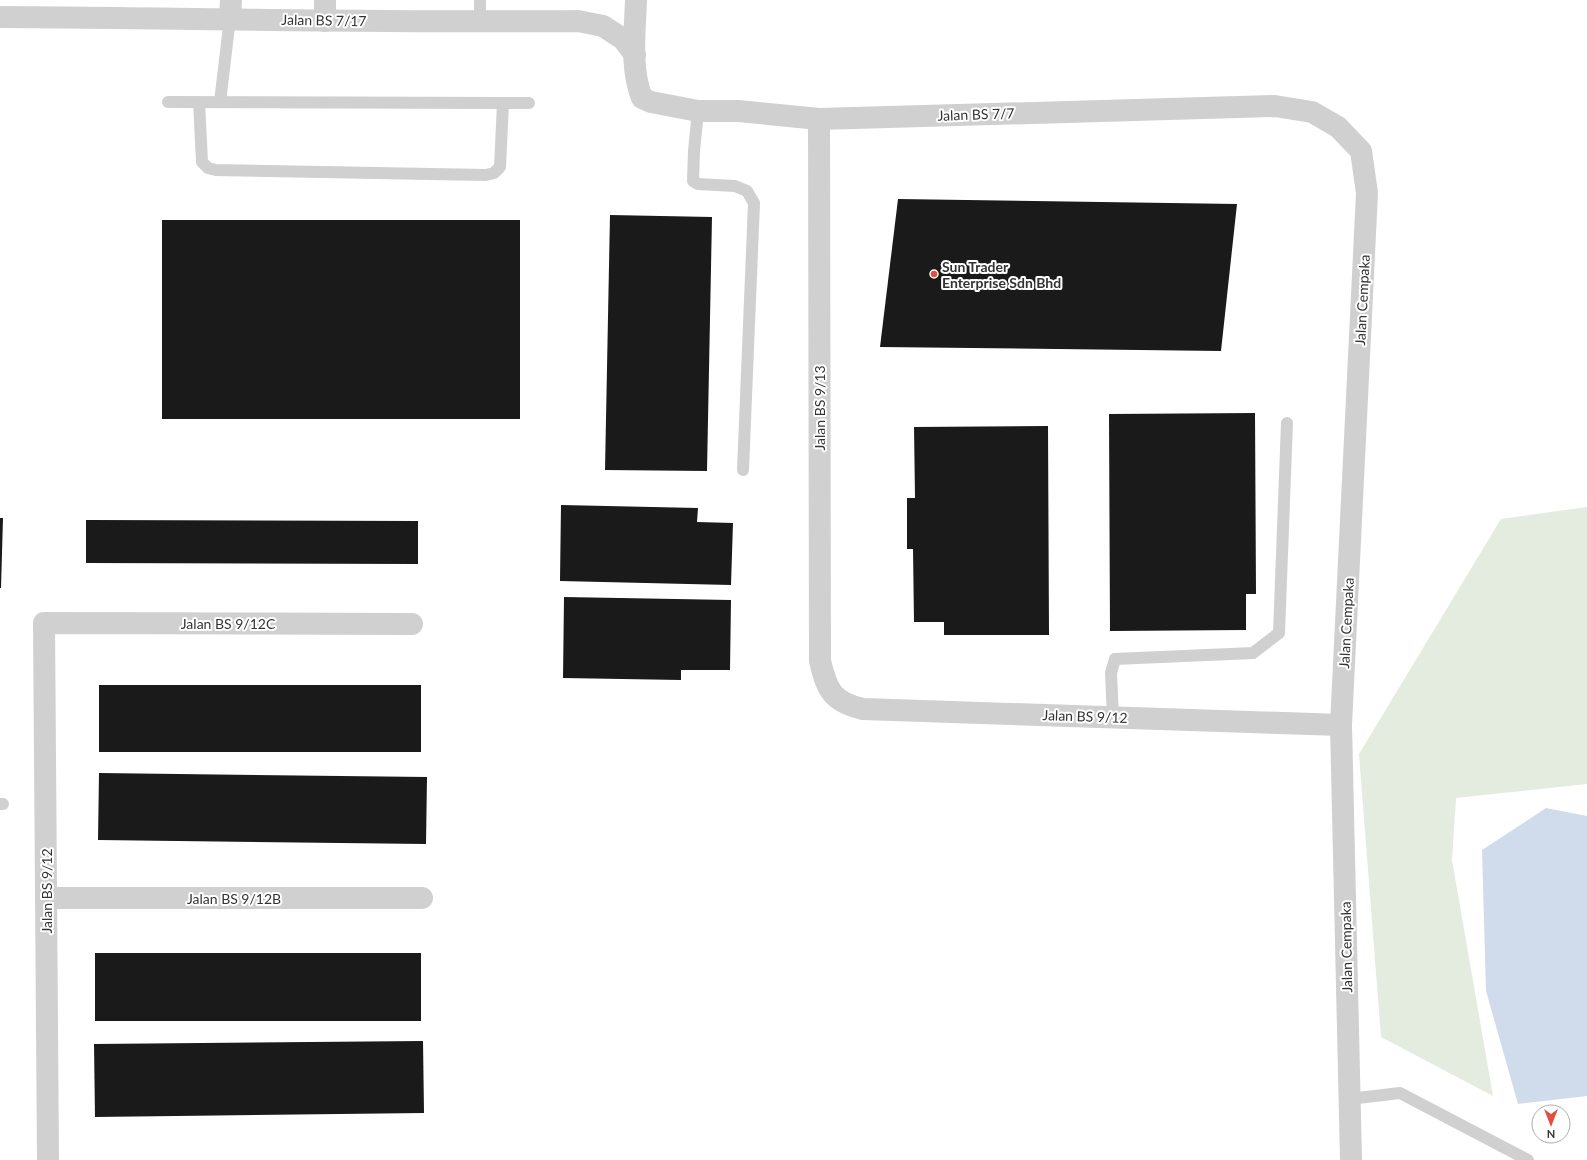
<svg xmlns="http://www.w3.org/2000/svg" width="1587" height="1160" viewBox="0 0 1587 1160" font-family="Lato,sans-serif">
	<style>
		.green { fill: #e4ebdf }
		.water { fill: #d0dcec }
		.building { fill: #1a1a1a }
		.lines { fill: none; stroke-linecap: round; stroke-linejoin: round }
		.service { stroke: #d0d0d0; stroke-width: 12 }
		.minor { stroke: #d0d0d0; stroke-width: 22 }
		.poi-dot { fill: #de5040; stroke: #fff; stroke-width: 1.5 }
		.labels { text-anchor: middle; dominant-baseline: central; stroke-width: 4; stroke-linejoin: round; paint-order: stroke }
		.street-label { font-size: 14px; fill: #333; stroke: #fff }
		.poi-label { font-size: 14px; font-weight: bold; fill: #333; stroke: #fff; text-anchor: start }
	</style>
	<rect width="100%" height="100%" fill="#fff"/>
	<!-- green -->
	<polygon class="green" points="1587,507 1587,784 1456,798 1452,860 1493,1096 1381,1037 1359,754 1501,519"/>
	<!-- water -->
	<polygon class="water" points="1546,808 1587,816 1587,1096 1518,1104 1486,991 1482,850"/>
	<!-- building -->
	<g class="building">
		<polygon points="898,199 1237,204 1221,351 880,347"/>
		<polygon points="610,215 712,217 707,471 605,470"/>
		<rect x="162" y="220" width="358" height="199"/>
		<polygon points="1255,413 1256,594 1246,594 1246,630 1110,631 1109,414"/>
		<polygon points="1048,426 1049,635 944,635 944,622 914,622 913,549 907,549 907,498 915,498 914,427"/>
		<polygon points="561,505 698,508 697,522 733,523 731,585 560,581"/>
		<polygon points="0,518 3,518 1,588 0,588"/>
		<polygon points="86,520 418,521 418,564 86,563"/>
		<polygon points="564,597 731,600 730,670 681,670 681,680 563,678"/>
		<rect x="99" y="685" width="322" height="67"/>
		<polygon points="99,773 427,777 426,844 98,840"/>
		<rect x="95" y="953" width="326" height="68"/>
		<polygon points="423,1041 424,1113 95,1117 94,1044"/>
	</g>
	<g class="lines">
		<!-- service -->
		<g class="service">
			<polyline points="480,22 480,0"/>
			<polyline points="168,102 529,103"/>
			<polyline points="199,102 202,162 208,168 216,170 486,175 494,173 500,167 503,103"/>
			<polyline points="220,102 230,18"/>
			<polyline points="698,111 694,151 693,181 698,184 735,186 747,191 754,203 743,470"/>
			<polyline points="1113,717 1111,673 1115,659 1253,653 1279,633 1287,423"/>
			<polyline points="0,804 3,804"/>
			<polyline points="1349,1099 1400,1093 1528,1160"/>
		</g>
		<!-- minor -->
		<g class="minor">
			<polyline points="325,0 325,21"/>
			<path d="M636 0C635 32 630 68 642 98L651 102 698 111H738L819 119 1275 106 1312 112 1338 127 1361 151 1367 193 1341 725 1351 1160"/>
			<path d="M0 17C193 18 386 23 578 21L603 26 623 39 635 55"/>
			<polyline points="230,18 231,0"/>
			<path d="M819 119 820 661C827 690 832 702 863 709L1341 725"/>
			<polyline points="46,898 422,898"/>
			<polyline points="48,1160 44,623 412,624"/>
		</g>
	</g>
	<!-- markers -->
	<circle class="poi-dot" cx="934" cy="274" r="4"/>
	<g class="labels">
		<!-- street labels -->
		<g class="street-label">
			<text transform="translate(324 20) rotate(1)">Jalan BS 7/17</text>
			<text transform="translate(976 114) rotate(-2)">Jalan BS 7/7</text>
			<text transform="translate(1362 300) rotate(-87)">Jalan Cempaka</text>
			<text transform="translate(819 408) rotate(-90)">Jalan BS 9/13</text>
			<text x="228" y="623">Jalan BS 9/12C</text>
			<text transform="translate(1346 623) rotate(-87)">Jalan Cempaka</text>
			<text transform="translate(1085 716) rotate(2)">Jalan BS 9/12</text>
			<text transform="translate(46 891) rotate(-90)">Jalan BS 9/12</text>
			<text x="234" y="898">Jalan BS 9/12B</text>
			<text transform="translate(1346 947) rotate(-91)">Jalan Cempaka</text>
		</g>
		<!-- poi labels -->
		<g class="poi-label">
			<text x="942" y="266">Sun Trader<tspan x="942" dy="16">Enterprise Sdn Bhd</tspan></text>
		</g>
	</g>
	<!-- north arrow -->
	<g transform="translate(1551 1124) rotate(180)"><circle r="19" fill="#ffffff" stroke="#adadad"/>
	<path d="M0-3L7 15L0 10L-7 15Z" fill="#de5040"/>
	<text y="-6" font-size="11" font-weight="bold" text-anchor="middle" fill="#333333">N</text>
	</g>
</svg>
